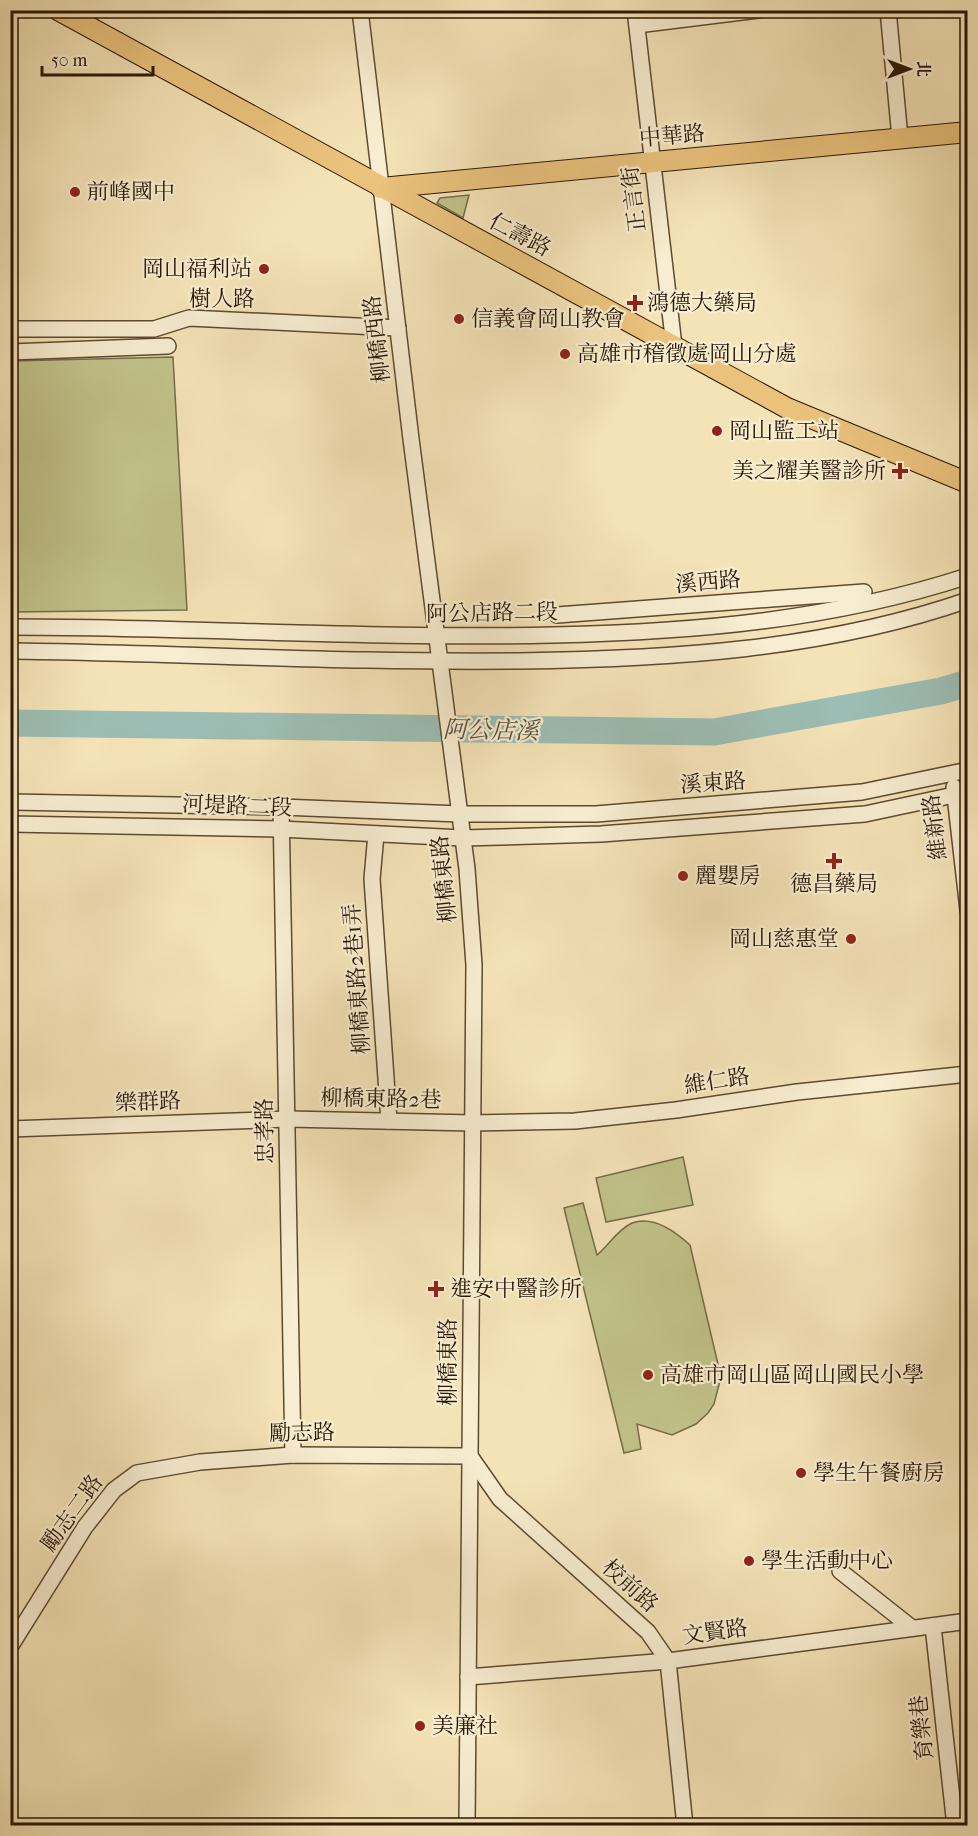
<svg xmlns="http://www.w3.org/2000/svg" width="978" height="1836" viewBox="0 0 978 1836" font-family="'IM FELL French Canon','Noto Serif TC',serif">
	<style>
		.green { fill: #c1c28a; stroke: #766c48; stroke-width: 1.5 }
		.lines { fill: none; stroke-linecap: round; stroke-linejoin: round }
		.river { stroke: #9cbdb3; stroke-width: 27 }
		.minor-casing { stroke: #5d4a32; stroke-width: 18 }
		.major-casing { stroke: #2b1705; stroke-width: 22 }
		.minor { stroke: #f8edd0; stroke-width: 15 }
		.major { stroke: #eac27c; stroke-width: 20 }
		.poi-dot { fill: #8f2418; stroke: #f8edd0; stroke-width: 2 }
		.labels { text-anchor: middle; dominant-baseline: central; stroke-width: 4.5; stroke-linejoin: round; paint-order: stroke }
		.street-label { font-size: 22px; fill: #2b1705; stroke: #f8edd0 }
		.poi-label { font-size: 22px; fill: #2b1705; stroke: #f8edd0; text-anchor: start }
		.water-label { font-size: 24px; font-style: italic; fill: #535142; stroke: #f8edd0 }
	</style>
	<rect width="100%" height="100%" fill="#f4e3b7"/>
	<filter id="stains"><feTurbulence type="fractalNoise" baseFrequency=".00333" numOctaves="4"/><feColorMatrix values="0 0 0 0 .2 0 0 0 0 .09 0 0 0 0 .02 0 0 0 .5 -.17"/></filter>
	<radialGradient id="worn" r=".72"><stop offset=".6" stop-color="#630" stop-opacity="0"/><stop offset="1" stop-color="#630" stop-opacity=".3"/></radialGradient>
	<!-- green -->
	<g class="green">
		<polygon points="469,195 463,218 437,203 440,198"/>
		<polygon points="173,357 187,610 11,612 11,361"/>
		<polygon points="683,1157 693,1205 606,1222 596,1178"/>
		<path d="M583 1203 597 1255C608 1246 618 1229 632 1223 653 1215 676 1232 690 1245L721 1377 714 1404 708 1413 696 1424 672 1435 637 1424 641 1449 624 1453 564 1208Z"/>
	</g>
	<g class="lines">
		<!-- river -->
		<polyline class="river" points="10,723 714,732 941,691 968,683"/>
		<!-- minor casing -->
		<g class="minor-casing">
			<g id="minor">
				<polyline points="360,10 411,439 467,869 474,965 467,1826"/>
				<polyline points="635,10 674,346"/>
				<polyline points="888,10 900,138"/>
				<polyline points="637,25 758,10"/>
				<polyline points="10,329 154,329 189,318 398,328"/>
				<polyline points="10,352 168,346"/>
				<polyline points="557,615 864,592"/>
				<path d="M10 627C191 627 372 639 553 635 694 632 833 620 968 576"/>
				<path d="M10 651C180 653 349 663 519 661 669 659 824 650 968 600"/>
				<polyline points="954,787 968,910"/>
				<polyline points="10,802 281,807 460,814 596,814 862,792 968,770"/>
				<polyline points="281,807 293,1455"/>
				<polyline points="10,824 280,829 463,838 601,834 865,814 968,792"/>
				<polyline points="376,834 372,879 389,1121"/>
				<polyline points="10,1129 288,1119 473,1123 575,1121 676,1110 797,1092 968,1074"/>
				<polyline points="840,1571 912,1628"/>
				<polyline points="933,1626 955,1826"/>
				<polyline points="10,1647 85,1527 114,1490 137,1473 200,1462 293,1455 470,1456 500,1499 648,1632 668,1661 685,1826"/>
				<polyline points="468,1677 668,1661 968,1621"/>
			</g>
		</g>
		<!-- major casing -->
		<g class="major-casing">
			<g id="major">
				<polyline points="58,10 787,408 968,483"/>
				<polyline points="381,188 968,132"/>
			</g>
		</g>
		<!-- minor -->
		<use href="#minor" class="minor"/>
		<!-- major -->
		<use href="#major" class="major"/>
	</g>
	<!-- markers -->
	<g class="poi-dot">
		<circle cx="75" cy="192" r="6"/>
		<circle cx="264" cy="269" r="6"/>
		<path d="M632 294h6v6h6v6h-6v6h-6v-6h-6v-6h6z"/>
		<circle cx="459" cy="319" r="6"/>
		<circle cx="565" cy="354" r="6"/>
		<circle cx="717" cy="431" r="6"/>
		<path d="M897 462h6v6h6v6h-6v6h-6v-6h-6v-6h6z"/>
		<path d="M831 852h6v6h6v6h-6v6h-6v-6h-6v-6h6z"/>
		<circle cx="683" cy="876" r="6"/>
		<circle cx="851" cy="939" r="6"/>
		<path d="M433 1280h6v6h6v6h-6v6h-6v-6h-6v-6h6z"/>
		<circle cx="648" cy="1375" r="6"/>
		<circle cx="801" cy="1473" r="6"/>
		<circle cx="749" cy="1561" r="6"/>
		<circle cx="420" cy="1726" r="6"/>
	</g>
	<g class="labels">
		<!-- street labels -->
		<g class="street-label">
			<text transform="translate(672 136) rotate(-5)">中華路</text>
			<text transform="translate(634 199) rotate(-97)">正言街</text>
			<text transform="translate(520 235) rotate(28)">仁壽路</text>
			<text x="222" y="299">樹人路</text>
			<text transform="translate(377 339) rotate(-97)">柳橋西路</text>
			<text transform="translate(708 582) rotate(-5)">溪西路</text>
			<text transform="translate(492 613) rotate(-1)">阿公店路二段</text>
			<text transform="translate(713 783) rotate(-4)">溪東路</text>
			<text transform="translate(237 806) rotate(2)">河堤路二段</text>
			<text transform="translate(935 827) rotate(-97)">維新路</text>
			<text transform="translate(444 879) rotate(-96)">柳橋東路</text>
			<text transform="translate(357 979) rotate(-94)">柳橋東路2巷1弄</text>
			<text transform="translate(717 1081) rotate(-9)">維仁路</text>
			<text transform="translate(381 1099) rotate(1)">柳橋東路2巷</text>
			<text transform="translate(148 1102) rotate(-2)">樂群路</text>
			<text transform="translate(265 1131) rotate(-91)">忠孝路</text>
			<text transform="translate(448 1362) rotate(-90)">柳橋東路</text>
			<text transform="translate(302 1433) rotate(-1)">勵志路</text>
			<text transform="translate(72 1513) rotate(-54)">勵志二路</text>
			<text transform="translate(630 1586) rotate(42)">校前路</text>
			<text transform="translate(715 1632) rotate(-8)">文賢路</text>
			<text transform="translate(922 1728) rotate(-96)">育樂巷</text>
		</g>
		<!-- poi labels -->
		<g class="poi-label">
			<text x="87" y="192">前峰國中</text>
			<text x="252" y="269" text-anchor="end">岡山福利站</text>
			<text x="647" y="303">鴻德大藥局</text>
			<text x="471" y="319">信義會岡山教會</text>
			<text x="577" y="354">高雄市稽徵處岡山分處</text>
			<text x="729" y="431">岡山監工站</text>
			<text x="886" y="471" text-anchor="end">美之耀美醫診所</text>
			<text x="695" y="876">麗嬰房</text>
			<text x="834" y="884" text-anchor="middle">德昌藥局</text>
			<text x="839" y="939" text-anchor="end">岡山慈惠堂</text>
			<text x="450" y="1289">進安中醫診所</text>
			<text x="660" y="1375">高雄市岡山區岡山國民小學</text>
			<text x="813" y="1473">學生午餐廚房</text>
			<text x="761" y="1561">學生活動中心</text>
			<text x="432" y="1726">美廉社</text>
		</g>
		<!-- water labels -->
		<g class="water-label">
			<text transform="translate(491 730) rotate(1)">阿公店溪</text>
		</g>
	</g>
	<!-- margin -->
	<rect width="978" height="1836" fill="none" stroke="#f4e3b7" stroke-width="36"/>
	<rect x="12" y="12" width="954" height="1812" fill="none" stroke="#2b1705" stroke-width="3"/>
	<rect x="18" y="18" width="942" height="1800" fill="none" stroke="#2b1705" stroke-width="1.5"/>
	<!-- north arrow -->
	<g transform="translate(909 69) rotate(90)" stroke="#f8edd0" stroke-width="4.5" paint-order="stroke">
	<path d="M0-4.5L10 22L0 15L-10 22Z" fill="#2b1705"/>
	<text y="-9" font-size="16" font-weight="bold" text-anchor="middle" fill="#2b1705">北</text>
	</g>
	<!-- scale -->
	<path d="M42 66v9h111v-9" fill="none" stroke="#2b1705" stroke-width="3"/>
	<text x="51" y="66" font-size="18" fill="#2b1705" stroke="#f8edd0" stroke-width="4.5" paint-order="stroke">50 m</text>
	<rect width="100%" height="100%" filter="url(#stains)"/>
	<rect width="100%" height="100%" fill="url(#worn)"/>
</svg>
